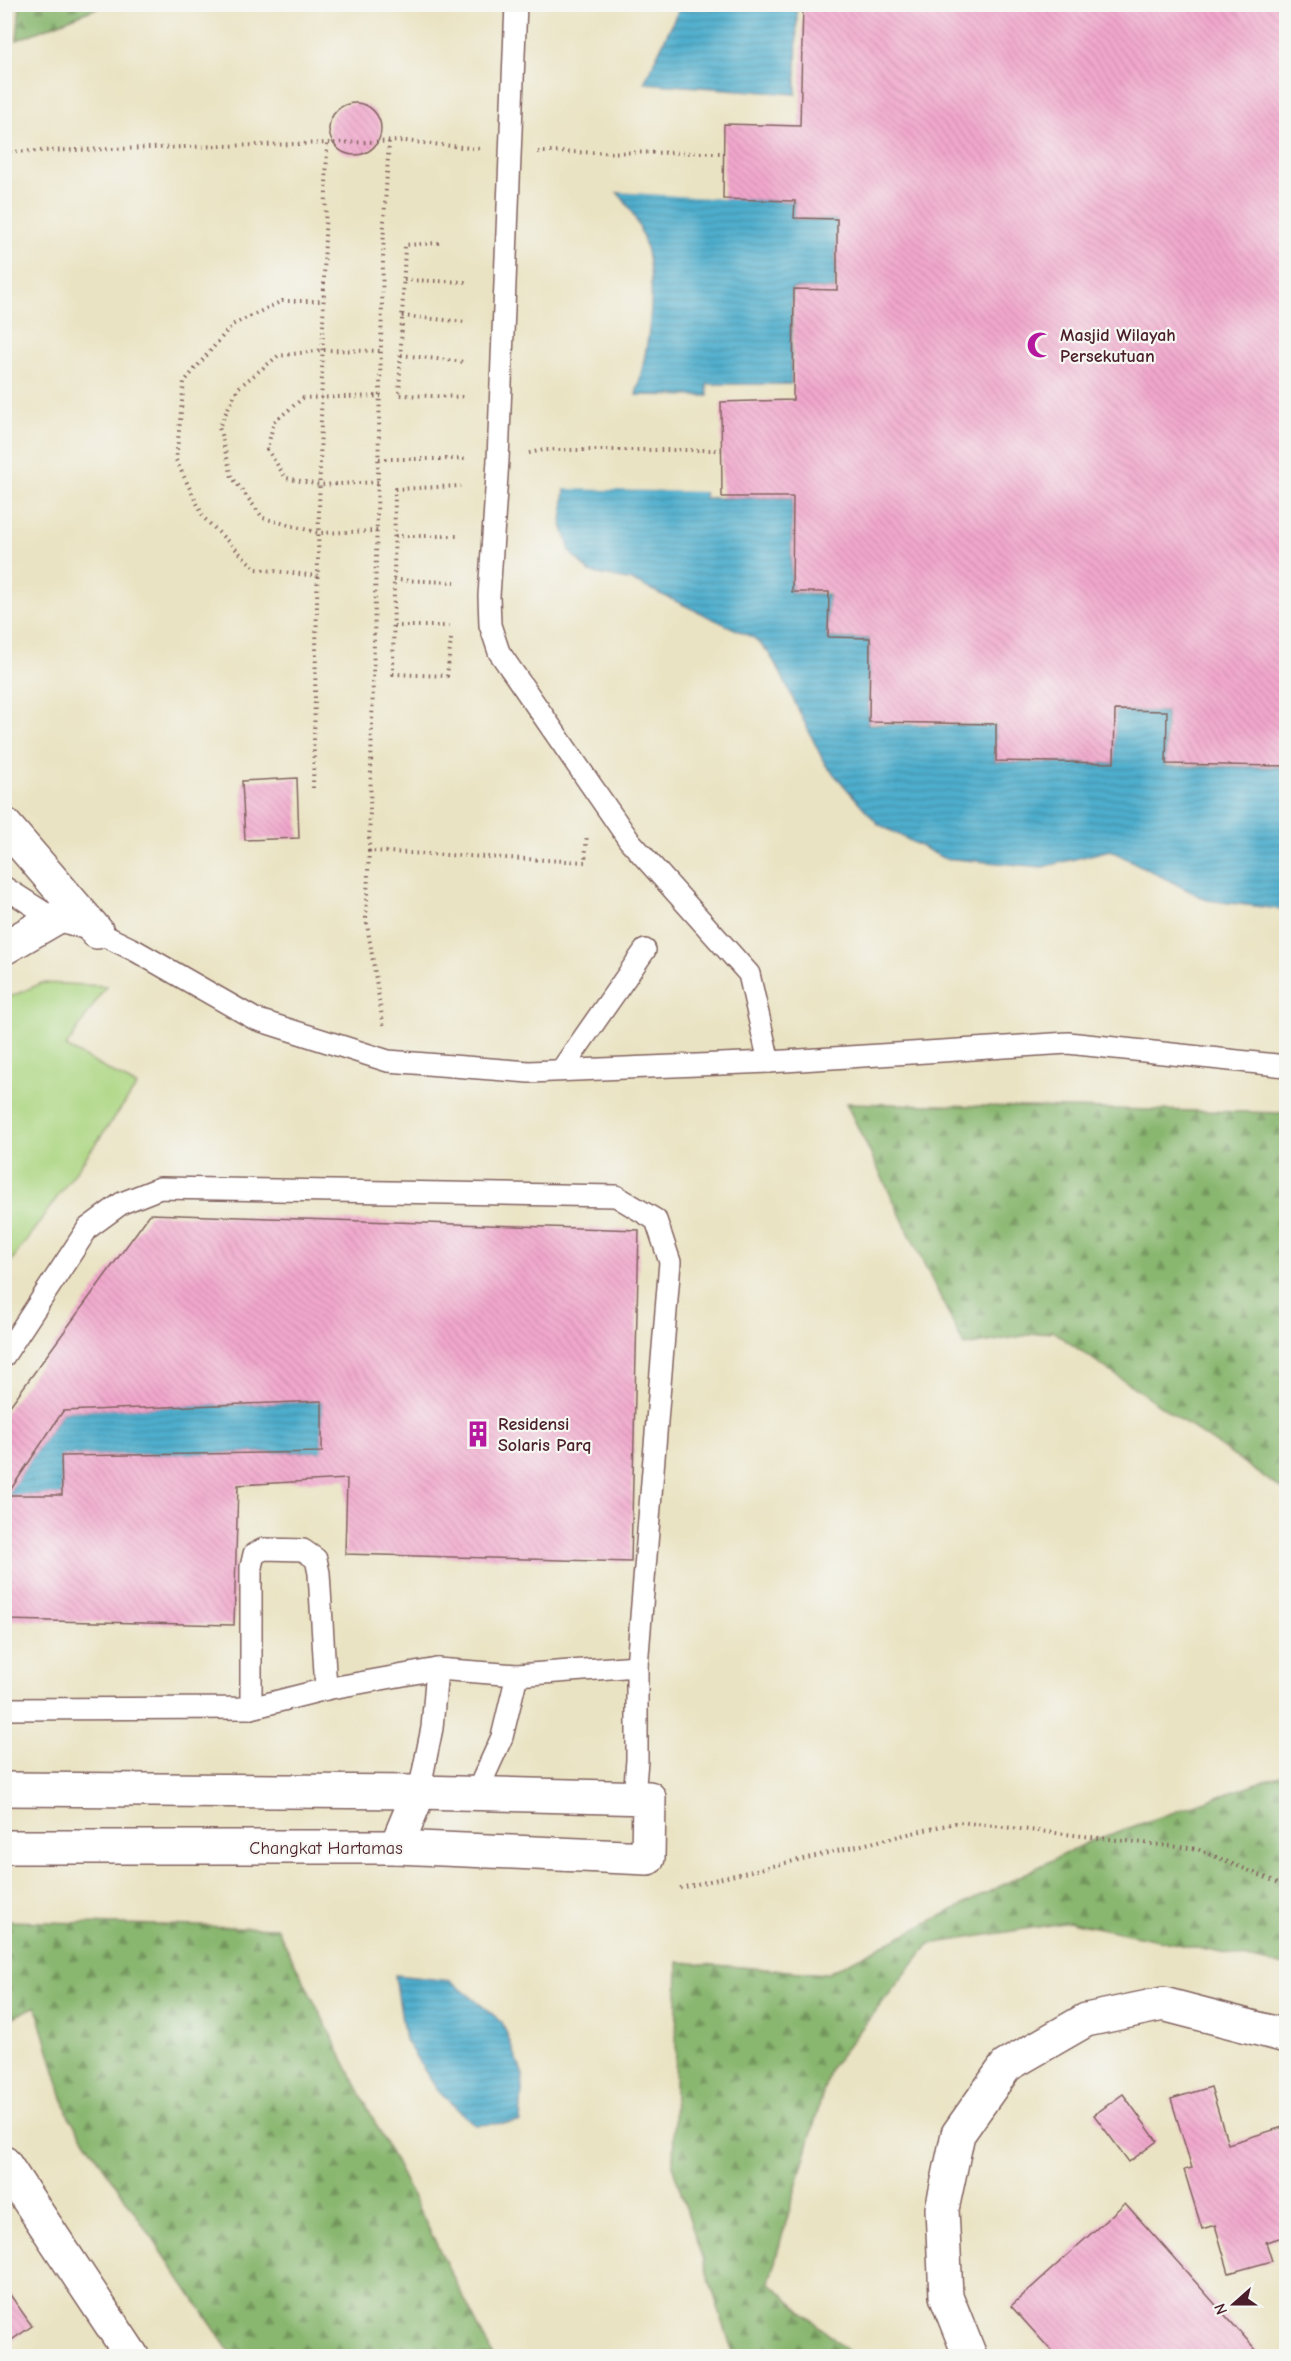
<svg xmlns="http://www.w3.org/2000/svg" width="1291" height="2361" viewBox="0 0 1291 2361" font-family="'Comic Neue',sans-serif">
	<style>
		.green { fill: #acd681; stroke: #7b7a56; stroke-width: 1.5 }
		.forest { fill: url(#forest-firs); stroke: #6a6b4d; stroke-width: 1.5 }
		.water { fill: url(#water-rules); stroke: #4c667c; stroke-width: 1.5 }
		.pier { fill: #eae3c3 }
		.building { fill: url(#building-back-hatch); fill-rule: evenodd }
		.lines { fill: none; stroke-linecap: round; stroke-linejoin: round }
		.lane-casing { stroke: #826460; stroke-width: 24 }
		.street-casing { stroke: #826460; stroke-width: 36 }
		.secondary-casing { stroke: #826460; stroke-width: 36 }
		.path { stroke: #826460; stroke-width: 4; stroke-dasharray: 1.5 4.5; stroke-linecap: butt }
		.lane { stroke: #fff; stroke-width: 21 }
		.street { stroke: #fff; stroke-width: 33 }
		.secondary { stroke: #fff; stroke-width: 33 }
		.labels { text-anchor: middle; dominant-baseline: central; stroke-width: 4.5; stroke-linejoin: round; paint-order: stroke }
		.poi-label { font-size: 18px; font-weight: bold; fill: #4a1f2b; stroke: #f6f6f2; text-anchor: start }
		.street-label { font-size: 18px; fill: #4a1f2b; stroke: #f6f6f2 }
	</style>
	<defs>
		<pattern id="forest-firs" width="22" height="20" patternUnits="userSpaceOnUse" patternTransform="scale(1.5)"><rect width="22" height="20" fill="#89b76f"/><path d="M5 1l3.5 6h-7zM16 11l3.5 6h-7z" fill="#72945b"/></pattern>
		<pattern id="water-rules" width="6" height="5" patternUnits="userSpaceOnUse" patternTransform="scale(1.5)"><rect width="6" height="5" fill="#4eaecd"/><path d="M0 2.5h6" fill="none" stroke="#438da7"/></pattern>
		<pattern id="building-back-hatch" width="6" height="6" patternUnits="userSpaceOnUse" patternTransform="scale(1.5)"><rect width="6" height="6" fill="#f1a7cc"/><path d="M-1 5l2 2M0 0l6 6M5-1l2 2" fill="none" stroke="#d08faf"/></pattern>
	</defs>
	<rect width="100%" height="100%" fill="#f6f6f2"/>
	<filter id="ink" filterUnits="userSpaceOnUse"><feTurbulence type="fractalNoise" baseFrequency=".0167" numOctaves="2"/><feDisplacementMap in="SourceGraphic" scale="12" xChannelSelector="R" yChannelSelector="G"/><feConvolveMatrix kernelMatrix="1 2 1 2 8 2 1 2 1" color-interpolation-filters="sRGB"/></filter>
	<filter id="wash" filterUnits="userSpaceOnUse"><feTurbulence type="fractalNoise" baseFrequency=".008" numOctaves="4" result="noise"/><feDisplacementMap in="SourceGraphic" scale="24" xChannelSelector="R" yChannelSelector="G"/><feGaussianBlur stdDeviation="1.35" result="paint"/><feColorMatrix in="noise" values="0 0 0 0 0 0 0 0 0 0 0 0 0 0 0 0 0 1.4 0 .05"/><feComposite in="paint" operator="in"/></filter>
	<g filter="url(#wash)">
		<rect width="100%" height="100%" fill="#eae3c3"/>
		<!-- green -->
		<polygon class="green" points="42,983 106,986 66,1047 137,1086 5,1270 5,999"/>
		<!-- forest -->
		<g class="forest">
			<polygon points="20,5 20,4 104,5 17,40"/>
			<polygon points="846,1103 1286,1113 1286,1492 1052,1331 964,1346"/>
			<polygon points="1286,1773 1286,1966 1070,1922 929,1944 830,2068 769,2282 853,2356 734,2356 673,2168 678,1962 826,1974 1086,1843"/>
			<polygon points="5,1921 277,1928 493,2356 233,2356 68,2115 36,2006 5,2021"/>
		</g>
		<!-- water -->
		<g class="water">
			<polygon points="681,5 797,5 796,94 644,83"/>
			<path d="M617 192 794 202V219L837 220 835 289 792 288 791 384H707L708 396 636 395C653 331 666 245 617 192Z"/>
			<polygon points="565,488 704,491 705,498 792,498 791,593 828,594 827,638 869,639 868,724 996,726 995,762 1114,764 1115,711 1166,712 1165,766 1286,767 1286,907 1279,909 1207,900 1110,850 1043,867 943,858 878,824 825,764 780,672 769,653 754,638 633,581 589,572 570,551 562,524"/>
			<polygon points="322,1401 322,1452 61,1456 62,1495 7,1495 63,1411"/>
			<polygon points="395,1975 451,1981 502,2022 523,2075 520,2122 475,2125 438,2091 405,2040"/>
		</g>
		<!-- pier -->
		<g class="pier">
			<polygon points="617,189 723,196 723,199 617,192"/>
			<polygon points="565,485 704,488 707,492 562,489"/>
		</g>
		<g id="blocks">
			<!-- building -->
			<g class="building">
				<polygon points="803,4 1286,4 1286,766 1166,764 1167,711 1115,710 1114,763 996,761 996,724 869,722 870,638 828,637 829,592 792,592 793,497 722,497 721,402 793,400 794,289 837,290 837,219 794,218 795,201 723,199 724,124 800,126"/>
				<circle cx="355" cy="129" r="26"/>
				<polygon points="297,778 299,838 245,840 242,781"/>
				<path d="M150 1214 639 1230 631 1562 345 1554 347 1479 238 1485 234 1625 4 1620V1414ZM322 1401V1452L61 1456 62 1495H7L63 1411Z"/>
				<polygon points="1211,2087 1228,2144 1286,2126 1286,2236 1266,2242 1272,2261 1229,2273 1215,2225 1202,2229 1184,2170 1192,2168 1171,2099"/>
				<polygon points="1123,2094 1157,2141 1129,2162 1094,2115"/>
				<polygon points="1125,2203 1257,2351 1251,2356 1056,2356 1011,2306"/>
				<polygon points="4,2286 32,2326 4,2345"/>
			</g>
		</g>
	</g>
	<g filter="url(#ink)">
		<use href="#blocks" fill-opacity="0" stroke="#826460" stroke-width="1.5"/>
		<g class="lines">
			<!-- lane casing -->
			<g class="lane-casing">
				<g id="lane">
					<polyline points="516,4 498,460 489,596 490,625 499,652 629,840 749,974 769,1062"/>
					<polyline points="4,887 54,919 97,932 136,951 255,1019 388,1061 529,1072 769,1062 1068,1043 1286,1066"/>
					<polyline points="562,1069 645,950"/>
					<polyline points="4,1356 88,1228 122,1203 160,1188 616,1196 656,1220 670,1262 637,1666 637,1760 634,1797"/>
					<polyline points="251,1708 251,1567 254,1554 264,1549 303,1550 316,1559 319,1573 326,1689"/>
					<polyline points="4,1709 251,1708 326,1689 437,1669 517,1675 637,1666"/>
					<polyline points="419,1792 432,1728 437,1669"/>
					<polyline points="476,1794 502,1737 517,1675"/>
				</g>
			</g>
			<!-- street casing -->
			<g class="street-casing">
				<g id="street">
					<polyline points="4,1789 419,1792 649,1798 648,1858 396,1847 4,1847"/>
					<polyline points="396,1847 419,1792"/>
					<polyline points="4,2163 132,2356"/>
					<polyline points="970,2356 946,2296 942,2209 958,2134 1006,2066 1086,2020 1163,2004 1286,2036"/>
				</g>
			</g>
			<!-- secondary casing -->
			<g class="secondary-casing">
				<g id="secondary">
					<polyline points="4,824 97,932"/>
					<polyline points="4,948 54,919"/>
				</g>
			</g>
			<!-- path -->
			<g class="path">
				<polyline points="389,142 384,220 369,851 585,862 587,834"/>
				<polyline points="4,152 405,141 480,149"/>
				<polyline points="538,152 724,153"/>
				<polyline points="439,243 405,245 399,395 464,397"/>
				<polyline points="404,280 468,282"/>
				<polyline points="402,316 466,322"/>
				<polyline points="401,355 465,362"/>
				<polyline points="529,453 543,450 722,450"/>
				<polyline points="379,459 468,459"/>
				<polyline points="378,482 320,485 286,478 267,449 274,422 303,398 381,396"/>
				<polyline points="377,531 319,533 263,518 232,477 219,427 238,388 278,356 323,350 381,351"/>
				<polyline points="395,536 458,536"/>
				<polyline points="318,576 256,569 204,518 176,460 184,382 232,325 282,301 324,301"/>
				<polyline points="394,580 455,582"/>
				<polyline points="394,626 452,626"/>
				<polyline points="451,639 447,676 393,674 395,489 461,486"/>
				<polyline points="313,788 327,143"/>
				<polyline points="369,851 366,918 384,1029"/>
				<polyline points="680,1888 959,1822 1197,1849 1286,1886"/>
			</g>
			<!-- lane -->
			<use href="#lane" class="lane"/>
			<!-- street -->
			<use href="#street" class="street"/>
			<!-- secondary -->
			<use href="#secondary" class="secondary"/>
		</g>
	</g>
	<!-- icons -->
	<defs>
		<g id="mosque-bare" transform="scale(2.07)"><path d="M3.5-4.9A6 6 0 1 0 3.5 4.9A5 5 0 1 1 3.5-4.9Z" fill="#b5179e" stroke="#f6f6f2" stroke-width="2.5" paint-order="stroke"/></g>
		<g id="building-bare" transform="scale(2.07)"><path d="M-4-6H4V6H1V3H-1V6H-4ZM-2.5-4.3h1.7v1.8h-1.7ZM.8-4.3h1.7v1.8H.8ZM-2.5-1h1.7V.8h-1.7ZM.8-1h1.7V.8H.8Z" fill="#b5179e" stroke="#f6f6f2" stroke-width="2.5" paint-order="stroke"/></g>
	</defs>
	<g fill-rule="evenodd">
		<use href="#mosque-bare" x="1040" y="345"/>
		<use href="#building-bare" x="478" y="1434"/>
	</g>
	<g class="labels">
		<!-- poi labels -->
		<g class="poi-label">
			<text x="1060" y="335">Masjid Wilayah<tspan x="1060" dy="21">Persekutuan</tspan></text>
			<text x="498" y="1424">Residensi<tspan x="498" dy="21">Solaris Parq</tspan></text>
		</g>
		<!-- street labels -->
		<g class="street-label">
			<text x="326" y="1848">Changkat Hartamas</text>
		</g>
	</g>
	<!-- margin -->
	<rect width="1291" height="2361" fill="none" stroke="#f6f6f2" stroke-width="24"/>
	<!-- north arrow -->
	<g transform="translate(1234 2304) rotate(249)" stroke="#f6f6f2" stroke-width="4.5" paint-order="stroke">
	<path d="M0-4.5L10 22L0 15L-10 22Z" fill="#4a1f2b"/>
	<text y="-9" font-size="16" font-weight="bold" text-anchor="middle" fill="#4a1f2b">N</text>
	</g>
</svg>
